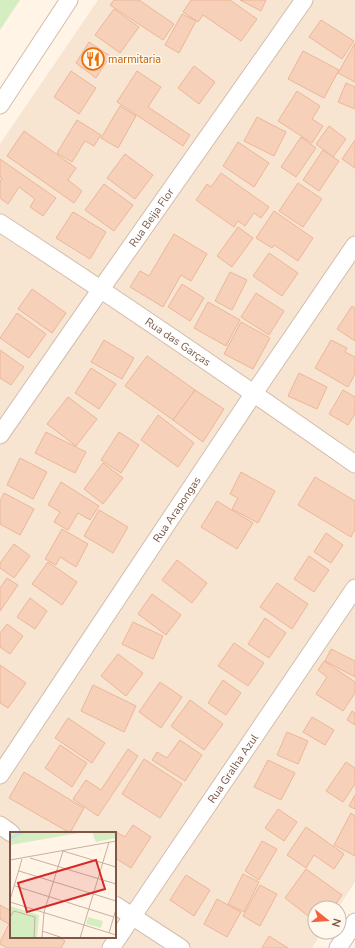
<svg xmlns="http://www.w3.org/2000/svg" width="355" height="948" viewBox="0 0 355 948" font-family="'Nunito Sans',sans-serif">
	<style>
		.residential { fill: #f7e5d2; fill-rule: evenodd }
		.green { fill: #d5eec1 }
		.building { fill: #f7d0b9; stroke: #ecb698 }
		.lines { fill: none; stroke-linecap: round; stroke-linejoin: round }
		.street-casing { stroke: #d4bdac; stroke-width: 19 }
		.street { stroke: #fff; stroke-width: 17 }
		.labels { text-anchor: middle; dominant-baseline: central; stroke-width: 3; stroke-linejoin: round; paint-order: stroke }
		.food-label { font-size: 11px; fill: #c56008; stroke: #fff8ed; text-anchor: start }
		.street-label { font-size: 11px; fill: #7b5847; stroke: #fff8ed }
		.inset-river { fill: none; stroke: #b7e5eb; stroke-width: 2 }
		.inset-road { fill: none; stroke: #c6b1a1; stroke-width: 1 }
		.view { fill: #d62828; fill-opacity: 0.15; stroke: #d62828; stroke-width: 2 }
		.inset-edge { fill: none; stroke: #7b5847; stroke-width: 2 }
	</style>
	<rect width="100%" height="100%" fill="#fff4e5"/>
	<!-- residential -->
	<path class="residential" d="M98 0H355V882L338 908H315V932H322L312 948H0V144ZM11 833H115V937H11Z"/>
	<!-- green -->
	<polygon class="green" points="0,0 20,0 0,30"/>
	<!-- building -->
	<g class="building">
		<polygon points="114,0 139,0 174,24 163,40 110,5"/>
		<polygon points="191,0 230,0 257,19 241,41 203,15 198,22 183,12"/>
		<polygon points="240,0 266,0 261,11"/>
		<polygon points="114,9 139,27 120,53 95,35"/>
		<polygon points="182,14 196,21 179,53 165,45"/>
		<polygon points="321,20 354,41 342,59 309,37"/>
		<polygon points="89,42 110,56 96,78 76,63"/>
		<polygon points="355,43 355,82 338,73"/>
		<polygon points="303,51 339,70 324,98 288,79"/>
		<polygon points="194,66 215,82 199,104 178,88"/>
		<polygon points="71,71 96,88 79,114 54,97"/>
		<polygon points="137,71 161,87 148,107 190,135 183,146 117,102"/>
		<polygon points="346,83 355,87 355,109 338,102"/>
		<polygon points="297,91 320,106 312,119 323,126 312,143 278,121"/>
		<polygon points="120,106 136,116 118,148 101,138"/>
		<polygon points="257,117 286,132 274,156 244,141"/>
		<polygon points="77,120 101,135 94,146 85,141 72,162 57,153"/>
		<polygon points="329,126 346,139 333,157 316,144"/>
		<polygon points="24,131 76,168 68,180 82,191 74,203 7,156"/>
		<polygon points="301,137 316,148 296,177 281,167"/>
		<polygon points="355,140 355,168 342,159"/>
		<polygon points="238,142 269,163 254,187 223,166"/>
		<polygon points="323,150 339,161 319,191 303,180"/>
		<polygon points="125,154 153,175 135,199 107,178"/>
		<polygon points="0,159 56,198 43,216 30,207 35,199 19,187 8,204 0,198 0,182 2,178 0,177"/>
		<polygon points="221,173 269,207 261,218 254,213 245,226 238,221 234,227 196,200 207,184 211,187"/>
		<polygon points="298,183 322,199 303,227 279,211"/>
		<polygon points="104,184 133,205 114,231 85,210"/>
		<polygon points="274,211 313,238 298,261 274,245 272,248 256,238"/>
		<polygon points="73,212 106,232 90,259 56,238"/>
		<polygon points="238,227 253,238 232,267 217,256"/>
		<polygon points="174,234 207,254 191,281 181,275 163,307 130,287 140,271 149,276"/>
		<polygon points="269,253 298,273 282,296 253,276"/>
		<polygon points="230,272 247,280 232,310 215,301"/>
		<polygon points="182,284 204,298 190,321 168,307"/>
		<polygon points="32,289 66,313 52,333 18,309"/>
		<polygon points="256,293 284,311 269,335 241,317"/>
		<polygon points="208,302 240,320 226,346 194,328"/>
		<polygon points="352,306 355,308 355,341 337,329"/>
		<polygon points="17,313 46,334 29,358 0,338"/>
		<polygon points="241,322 270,338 253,369 224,354"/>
		<polygon points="104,340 134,358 122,379 91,362"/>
		<polygon points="331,340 347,348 345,352 355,357 355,374 348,387 315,368"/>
		<polygon points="0,350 24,367 11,385 0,378"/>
		<polygon points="147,356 195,390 173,420 125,386"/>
		<polygon points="91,368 116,384 99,409 75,393"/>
		<polygon points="299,373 327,387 317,409 288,396"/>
		<polygon points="195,390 224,409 203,442 173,420"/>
		<polygon points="343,390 355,397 355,414 348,425 329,414"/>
		<polygon points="68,397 97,419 76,446 47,424"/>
		<polygon points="158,415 194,443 178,467 141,440"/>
		<polygon points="46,432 86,452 75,473 35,453"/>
		<polygon points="119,432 139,445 121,473 101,460"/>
		<polygon points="20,458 47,472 33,499 7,485"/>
		<polygon points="103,463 123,478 103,504 84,489"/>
		<polygon points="241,472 275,491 258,523 232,509 238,498 230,494"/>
		<polygon points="315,477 355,501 355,529 351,537 298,505"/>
		<polygon points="61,482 99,506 90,520 78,513 68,530 54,522 60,512 48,505"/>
		<polygon points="4,493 34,509 20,535 0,524 0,501"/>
		<polygon points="217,501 253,523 237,549 201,527"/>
		<polygon points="99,510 128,527 113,553 84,536"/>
		<polygon points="62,529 88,544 76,567 60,557 56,565 45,559"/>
		<polygon points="326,533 343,545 331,563 314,552"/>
		<polygon points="14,544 30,556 14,578 0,568 0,563"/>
		<polygon points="309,556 329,570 314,592 294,579"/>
		<polygon points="177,560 207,583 192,603 162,580"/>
		<polygon points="48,562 77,582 62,605 32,584"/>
		<polygon points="7,578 18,585 0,611 0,588"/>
		<polygon points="277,583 308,604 292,629 260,607"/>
		<polygon points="152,594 181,615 166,635 138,614"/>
		<polygon points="30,598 47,611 35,629 17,617"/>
		<polygon points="265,618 286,633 269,658 248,644"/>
		<polygon points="133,622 163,636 153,659 122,644"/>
		<polygon points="7,624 23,636 10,654 0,647 0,633"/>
		<polygon points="234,643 264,663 248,686 218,666"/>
		<polygon points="331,649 355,661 355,677 325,661"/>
		<polygon points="118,654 143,673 126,696 101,676"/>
		<polygon points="324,661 355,682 355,693 343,711 316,694 327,677 318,670"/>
		<polygon points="0,665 26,683 8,708 0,703"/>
		<polygon points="223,680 241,693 226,715 208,703"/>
		<polygon points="160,682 182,697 161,728 139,712"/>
		<polygon points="93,685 136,706 124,732 81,711"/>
		<polygon points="190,700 223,724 204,750 171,726"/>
		<polygon points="352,711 355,713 355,725 347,720"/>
		<polygon points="312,717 334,730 325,745 303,732"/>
		<polygon points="68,718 105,743 92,763 55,738"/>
		<polygon points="287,732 308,741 298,764 277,755"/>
		<polygon points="180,740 202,755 185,781 152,760 157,752 167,758"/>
		<polygon points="60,745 87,763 72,787 45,768"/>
		<polygon points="128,749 138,756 98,816 73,799 86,780 101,790"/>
		<polygon points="144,759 182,784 160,818 122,794"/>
		<polygon points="268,760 295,773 281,800 254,787"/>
		<polygon points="346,762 355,768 355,784 343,802 326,791"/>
		<polygon points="24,772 84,808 70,833 9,798"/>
		<polygon points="355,795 355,809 349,806"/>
		<polygon points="278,809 297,822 284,841 265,828"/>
		<polygon points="351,813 355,816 355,856 334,845"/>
		<polygon points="133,825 151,837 131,868 115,858 115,834 116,832 125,837"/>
		<polygon points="306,827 344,854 334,869 314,855 306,868 287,855"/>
		<polygon points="262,841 277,849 259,880 245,871"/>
		<polygon points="306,869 342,895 333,908 330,908 323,903 320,908 315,908 315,914 312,919 285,898"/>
		<polygon points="243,874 259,882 244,912 228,904"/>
		<polygon points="186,875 210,890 194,916 170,900"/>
		<polygon points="260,885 277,894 260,926 243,916"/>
		<polygon points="217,899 241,912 227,937 204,924"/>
		<polygon points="0,905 11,911 11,937 59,937 65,941 61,948 7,948 0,944 0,942 9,924 0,919"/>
		<polygon points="269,936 288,948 262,948"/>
	</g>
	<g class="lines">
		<!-- street casing -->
		<g class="street-casing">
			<g id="street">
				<polyline points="0,105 69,0"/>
				<path id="s1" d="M0 223C120 301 238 382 355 464"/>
				<path id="s2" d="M0 435 101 289 304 0"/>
				<path id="s3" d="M0 775 254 393 355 245"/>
				<polyline points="0,825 11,833"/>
				<polyline points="115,905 181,948"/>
				<path id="s4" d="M111 948 355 588"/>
				<polyline points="338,948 355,922"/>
			</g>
		</g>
		<!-- street -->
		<use href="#street" class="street"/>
	</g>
	<!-- icons -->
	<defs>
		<g id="restaurant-ring" transform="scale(1.15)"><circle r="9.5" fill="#fff8ed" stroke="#e8710a" stroke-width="1.5"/><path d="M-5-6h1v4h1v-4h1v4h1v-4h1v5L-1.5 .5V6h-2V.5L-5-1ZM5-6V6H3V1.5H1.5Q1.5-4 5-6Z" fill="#e8710a"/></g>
	</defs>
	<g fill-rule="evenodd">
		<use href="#restaurant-ring" x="93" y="59"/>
	</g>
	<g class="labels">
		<!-- food labels -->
		<g class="food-label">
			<text x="108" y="59">marmitaria</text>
		</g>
		<!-- street labels -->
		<g class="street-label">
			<text stroke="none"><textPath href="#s2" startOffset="265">Rua Beija Flor</textPath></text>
			<text stroke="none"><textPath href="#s1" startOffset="214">Rua das Garças</textPath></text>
			<text stroke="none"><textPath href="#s3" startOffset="319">Rua Arapongas</textPath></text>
			<text stroke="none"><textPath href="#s4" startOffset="217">Rua Gralha Azul</textPath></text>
		</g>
	</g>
	<!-- overview -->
	<g transform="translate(10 832)">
		<rect width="106" height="106" fill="#fff4e5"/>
		<path d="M0 0H75L0 13ZM82 0H106V6L86 10ZM0 74 29 83 27 106H0ZM78 85 93 89 91 96 76 92Z" fill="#d5eec1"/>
		<path class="inset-river" d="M0 6 14 0"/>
		<path class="inset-road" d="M53 19 106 35M20 26 106 52M0 28 106 9M9 39 106 69M5 54 104 85M0 68 12 27M0 70 106 103M0 85 4 79 25 85 24 106M32 99 53 106M99 101 106 77M32 106 34 80 53 19M70 106 99 10"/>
		<path class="view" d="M86 28 95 57 17 80 8 51Z"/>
		<rect width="106" height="106" class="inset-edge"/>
	</g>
	<!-- north arrow -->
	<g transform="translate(327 920) rotate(107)"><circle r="19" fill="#fff8ed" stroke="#cab8ab"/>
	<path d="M0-3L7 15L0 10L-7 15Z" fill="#f5613d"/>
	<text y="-6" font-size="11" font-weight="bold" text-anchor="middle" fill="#7b5847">N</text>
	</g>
</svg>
